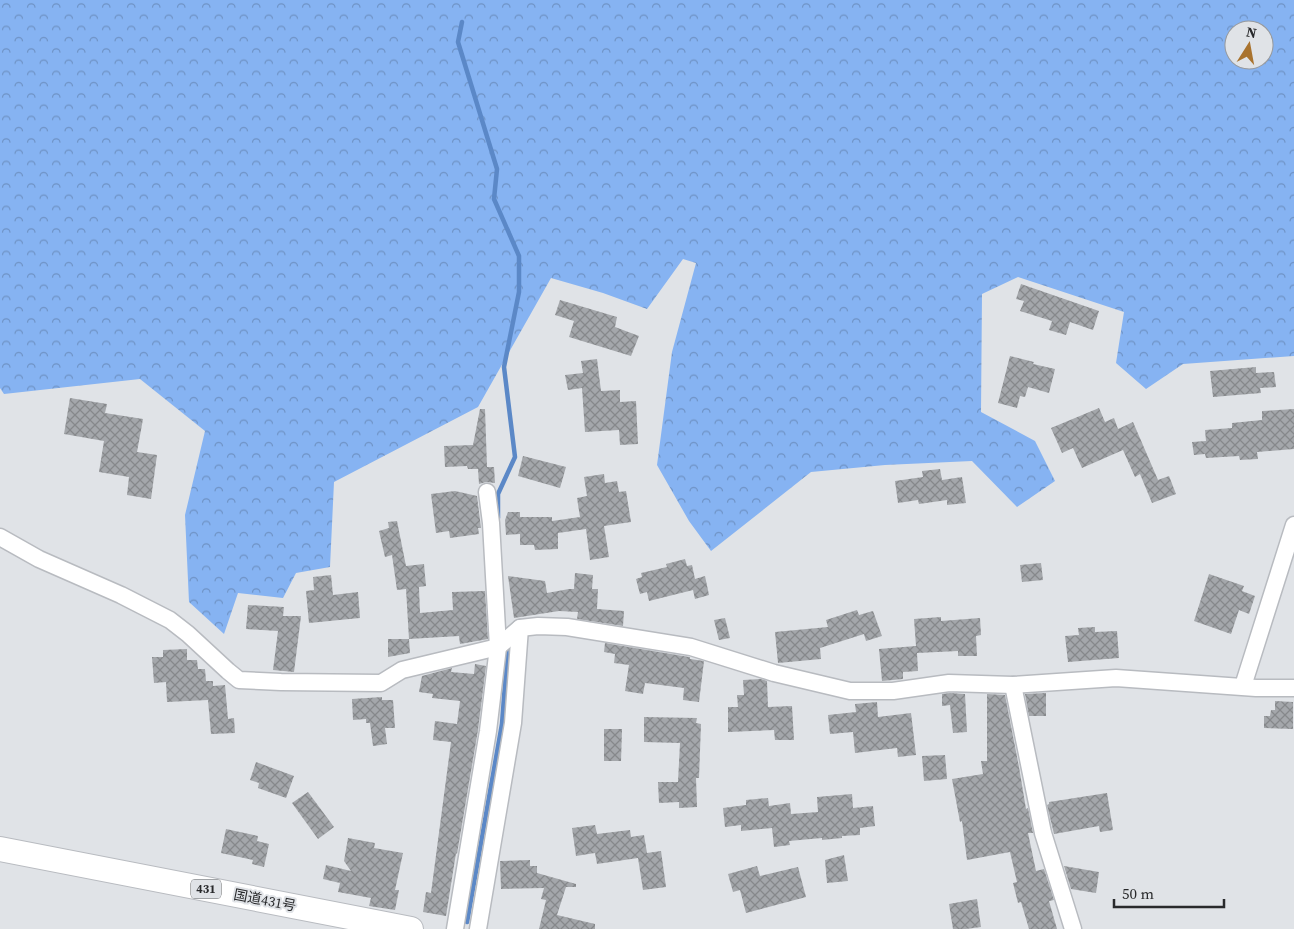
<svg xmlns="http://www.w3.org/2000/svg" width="1294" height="929" viewBox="0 0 1294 929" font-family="'Source Serif 4','Noto Sans JP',serif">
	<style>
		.forest { fill: url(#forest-crowns); fill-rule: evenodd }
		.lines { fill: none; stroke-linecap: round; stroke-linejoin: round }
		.stream { stroke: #5b88c7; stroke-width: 4.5 }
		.building { fill: url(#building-cross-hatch) }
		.minor-casing { stroke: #b8bbc0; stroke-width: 19 }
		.highway-casing { stroke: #b8bbc0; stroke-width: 26 }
		.minor { stroke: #fff; stroke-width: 16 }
		.highway { stroke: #fff; stroke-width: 24 }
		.labels { text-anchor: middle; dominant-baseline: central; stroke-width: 4; stroke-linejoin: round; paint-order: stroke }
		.shield { fill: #e0e3e7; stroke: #606264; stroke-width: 1 }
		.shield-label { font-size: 12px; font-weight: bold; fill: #292a2c }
		.street-label { font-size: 14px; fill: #292a2c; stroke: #e0e3e7 }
	</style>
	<defs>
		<pattern id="forest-crowns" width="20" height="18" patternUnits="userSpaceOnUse" patternTransform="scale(1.25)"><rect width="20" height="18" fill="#86b3f2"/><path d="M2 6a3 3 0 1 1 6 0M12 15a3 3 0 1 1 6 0" fill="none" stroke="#6e92c4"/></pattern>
		<pattern id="building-cross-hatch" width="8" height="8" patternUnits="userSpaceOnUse" patternTransform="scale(1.25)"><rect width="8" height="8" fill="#a4a7ab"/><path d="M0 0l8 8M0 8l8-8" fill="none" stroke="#86888b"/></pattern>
	</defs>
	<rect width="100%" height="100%" fill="#e0e3e7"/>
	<!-- forest -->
	<path class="forest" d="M0 0H1294V356L1183 364 1146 389 1116 363 1124 312 1018 277 982 294 981 412 1035 441 1055 481 1017 507 972 461 885 465 811 472 711 551 689 521 657 465 672 352 696 263 683 259 647 309 603 293 551 278 478 407 334 482 330 567 296 573 283 598 238 593 224 634 189 602 185 515 205 431 140 379 4 394 0 388ZM1234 30H1264V60H1234Z"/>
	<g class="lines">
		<!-- stream -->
		<g class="stream">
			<polyline points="462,22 458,42 497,169 494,199 519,256 519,292 504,367 515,457 498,494 498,518"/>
			<polyline points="467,922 502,724 507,658 506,645"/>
		</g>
	</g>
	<!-- building -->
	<g class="building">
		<polygon points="1021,284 1099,311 1093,330 1070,322 1066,335 1049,330 1052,321 1020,311 1024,301 1016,299"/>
		<polygon points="560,300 617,317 615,327 639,336 631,356 569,337 574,321 555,315"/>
		<polygon points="1010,356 1034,362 1033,364 1055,369 1049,393 1028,387 1025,397 1020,396 1017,408 998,403"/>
		<polygon points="597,359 601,391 620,390 620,402 636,401 638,444 620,445 619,430 585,432 582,388 568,390 565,375 583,373 581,361"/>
		<polygon points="1256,367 1256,373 1274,372 1276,387 1260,388 1261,393 1213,397 1210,371"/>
		<polygon points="70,398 107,404 105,413 143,419 137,452 157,455 151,499 127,495 129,477 99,472 104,441 64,434"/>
		<polygon points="1099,408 1105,422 1114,418 1118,429 1133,422 1158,480 1169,476 1176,494 1152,503 1140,474 1135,477 1123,450 1082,468 1073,448 1062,453 1051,428"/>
		<polygon points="480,409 485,409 487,467 494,467 495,483 486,482 479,484 478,469 468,469 467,466 445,467 444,446 473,445"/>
		<polygon points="1294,409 1294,449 1257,452 1258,459 1240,460 1239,456 1206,458 1205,454 1194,455 1192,442 1206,441 1205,430 1232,428 1232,423 1262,420 1262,411"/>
		<polygon points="523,456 566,467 560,488 518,476"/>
		<polygon points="940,469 942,480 962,477 966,503 947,505 947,500 919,504 918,500 898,503 895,481 923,477 922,471"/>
		<polygon points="604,474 605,483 617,481 619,492 626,491 631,522 604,526 609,557 590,560 586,529 558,533 558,549 535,550 534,545 520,545 520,534 506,535 505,520 508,512 520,512 520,517 552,517 552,521 580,517 577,498 587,496 584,477"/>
		<polygon points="455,491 477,496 481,528 478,528 479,534 450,538 449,531 436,533 431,494"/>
		<polygon points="397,521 406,566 424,564 426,586 419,587 420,613 453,610 452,592 485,591 488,639 460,644 459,636 409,639 406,589 397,590 392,555 385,557 379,531 389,528 388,522"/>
		<polygon points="685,559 687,566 692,565 695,579 705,576 709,595 695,599 693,590 649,601 647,592 640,594 636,579 642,577 641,573 667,567 666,564"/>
		<polygon points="1041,563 1043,580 1022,582 1020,565"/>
		<polygon points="575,573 593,575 592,589 598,589 597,609 624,611 623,626 577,619 578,612 559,611 514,618 508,576 545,581 547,593 569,589 574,589"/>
		<polygon points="1209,574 1244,586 1242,591 1255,596 1249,614 1239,610 1231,634 1194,621"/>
		<polygon points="331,575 333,595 358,592 360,618 309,623 306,591 314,590 313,577"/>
		<polygon points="248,605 284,607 283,616 301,616 294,672 273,670 278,631 246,629"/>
		<polygon points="857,610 859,615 873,611 882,636 866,641 864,634 820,648 821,659 778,663 775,632 828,627 826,620"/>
		<polygon points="941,617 941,621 980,618 981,635 976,636 977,656 958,656 958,651 917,653 918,671 903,672 903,679 882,681 879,649 916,646 914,619"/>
		<polygon points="725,618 730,638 719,640 714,620"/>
		<polygon points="1095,627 1095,632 1117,631 1119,658 1068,662 1065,636 1079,635 1078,628"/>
		<polygon points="388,639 409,639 410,653 388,657"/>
		<polygon points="605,643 689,657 690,657 690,659 704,661 699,702 683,700 684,688 645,683 643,694 625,691 629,665 614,663 615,654 604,652"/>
		<polygon points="187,649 187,660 197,660 198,669 205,669 206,681 213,681 213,686 225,685 228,719 234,718 235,733 211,734 208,700 167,702 166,682 154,683 152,657 163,657 163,650"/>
		<polygon points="475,664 486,666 478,730 457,854 456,853 446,916 423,912 426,892 431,893 451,742 433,740 435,721 457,724 460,701 432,698 433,694 419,692 422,676 452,668 451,672 474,674"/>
		<polygon points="761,679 767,681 768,707 792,706 794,740 775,740 774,730 728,732 728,707 738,707 737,695 744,695 743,680"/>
		<polygon points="950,693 965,694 967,732 953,733 950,705 942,706 942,694"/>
		<polygon points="1046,693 1046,716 1029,716 1025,694"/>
		<polygon points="987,694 1005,695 1019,767 1026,809 1028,808 1033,833 1028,833 1036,871 1044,869 1054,900 1049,901 1057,929 1029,929 1021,902 1018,903 1013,883 1017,882 1010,852 967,860 962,821 960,822 952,779 983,774 981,761 987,761"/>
		<polygon points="382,697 382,700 393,700 395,728 385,728 387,744 373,746 370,723 366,723 366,719 353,720 352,699"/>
		<polygon points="1275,701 1293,702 1293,729 1264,728 1264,716 1270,716 1271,710 1275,710"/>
		<polygon points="877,702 878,717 911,713 916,755 898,757 897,748 855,753 853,732 830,734 828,715 856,712 855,704"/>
		<polygon points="644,717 697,718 696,723 701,724 699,778 696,778 697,807 679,808 679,802 659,803 658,782 678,782 680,743 644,742"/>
		<polygon points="604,729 622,729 621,761 604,761"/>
		<polygon points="945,755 947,779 924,781 922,756"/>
		<polygon points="256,762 294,776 286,798 258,788 259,783 250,780"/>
		<polygon points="308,792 334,827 318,839 292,803"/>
		<polygon points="1107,793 1113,830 1100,832 1099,826 1054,834 1047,805 1049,804 1049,802"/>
		<polygon points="852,794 853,808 873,806 875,826 860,828 860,835 842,836 842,838 822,840 822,838 789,841 790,845 774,847 772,828 741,831 741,825 725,827 723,808 746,805 746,800 768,798 769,806 790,803 791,814 818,812 817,797"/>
		<polygon points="595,825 597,834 630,830 631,837 644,835 647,853 661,851 666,887 643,890 638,858 597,864 595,853 576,856 572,828"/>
		<polygon points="226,829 258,836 257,841 269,844 264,867 252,864 253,860 221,853"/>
		<polygon points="348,838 375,843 374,848 403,853 395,890 399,890 395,910 369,906 371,898 338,892 340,883 323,879 326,865 351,871 344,861"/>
		<polygon points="844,855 848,881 827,883 825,860"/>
		<polygon points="530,860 530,866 537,866 537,873 576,884 576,887 566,887 557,915 595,924 595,929 539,929 546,900 541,899 544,888 501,889 500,861"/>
		<polygon points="757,866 760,876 798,867 806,897 746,913 740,890 733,892 728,874"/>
		<polygon points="1064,866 1099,872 1096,893 1071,889"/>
		<polygon points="977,899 981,927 966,929 953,929 949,904"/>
	</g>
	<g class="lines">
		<!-- minor casing -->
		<g class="minor-casing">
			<g id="minor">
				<polyline points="0,537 39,559 121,595 170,620 188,634 228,671 239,680 281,682 381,683 402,670 498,647 520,628 538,626 567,627 691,647 774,673 850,691 893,691 949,683 1013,685 1116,678 1256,688 1294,688"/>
				<polyline points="1013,685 1043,833 1073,929"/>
				<polyline points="1243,686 1294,525"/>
				<polyline points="455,929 488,731 498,647 491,523 487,492"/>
				<polyline points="478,929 513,723 520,628"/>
			</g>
		</g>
		<!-- highway casing -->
		<g class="highway-casing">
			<polyline id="highway" points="0,849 411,929"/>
		</g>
		<!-- minor -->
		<use href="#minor" class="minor"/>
		<!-- highway -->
		<use href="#highway" class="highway"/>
	</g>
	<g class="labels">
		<!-- shield labels -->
		<rect class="shield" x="191" y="879.5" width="30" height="19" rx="4"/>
		<g class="shield-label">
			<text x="206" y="889">431</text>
		</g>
		<!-- street labels -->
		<g class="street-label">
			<text transform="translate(265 900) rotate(11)">国道431号</text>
		</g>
	</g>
	<!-- north arrow -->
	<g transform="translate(1249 45) rotate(11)"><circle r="24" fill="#e0e3e7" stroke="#97999c"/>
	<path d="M0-4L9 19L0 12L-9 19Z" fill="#a9732e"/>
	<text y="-8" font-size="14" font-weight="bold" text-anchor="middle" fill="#292a2c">N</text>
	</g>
	<!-- scale -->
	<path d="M1114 899v8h110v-8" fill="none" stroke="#292a2c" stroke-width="2.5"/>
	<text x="1122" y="899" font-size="15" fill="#292a2c" stroke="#e0e3e7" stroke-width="4" paint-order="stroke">50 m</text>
</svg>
